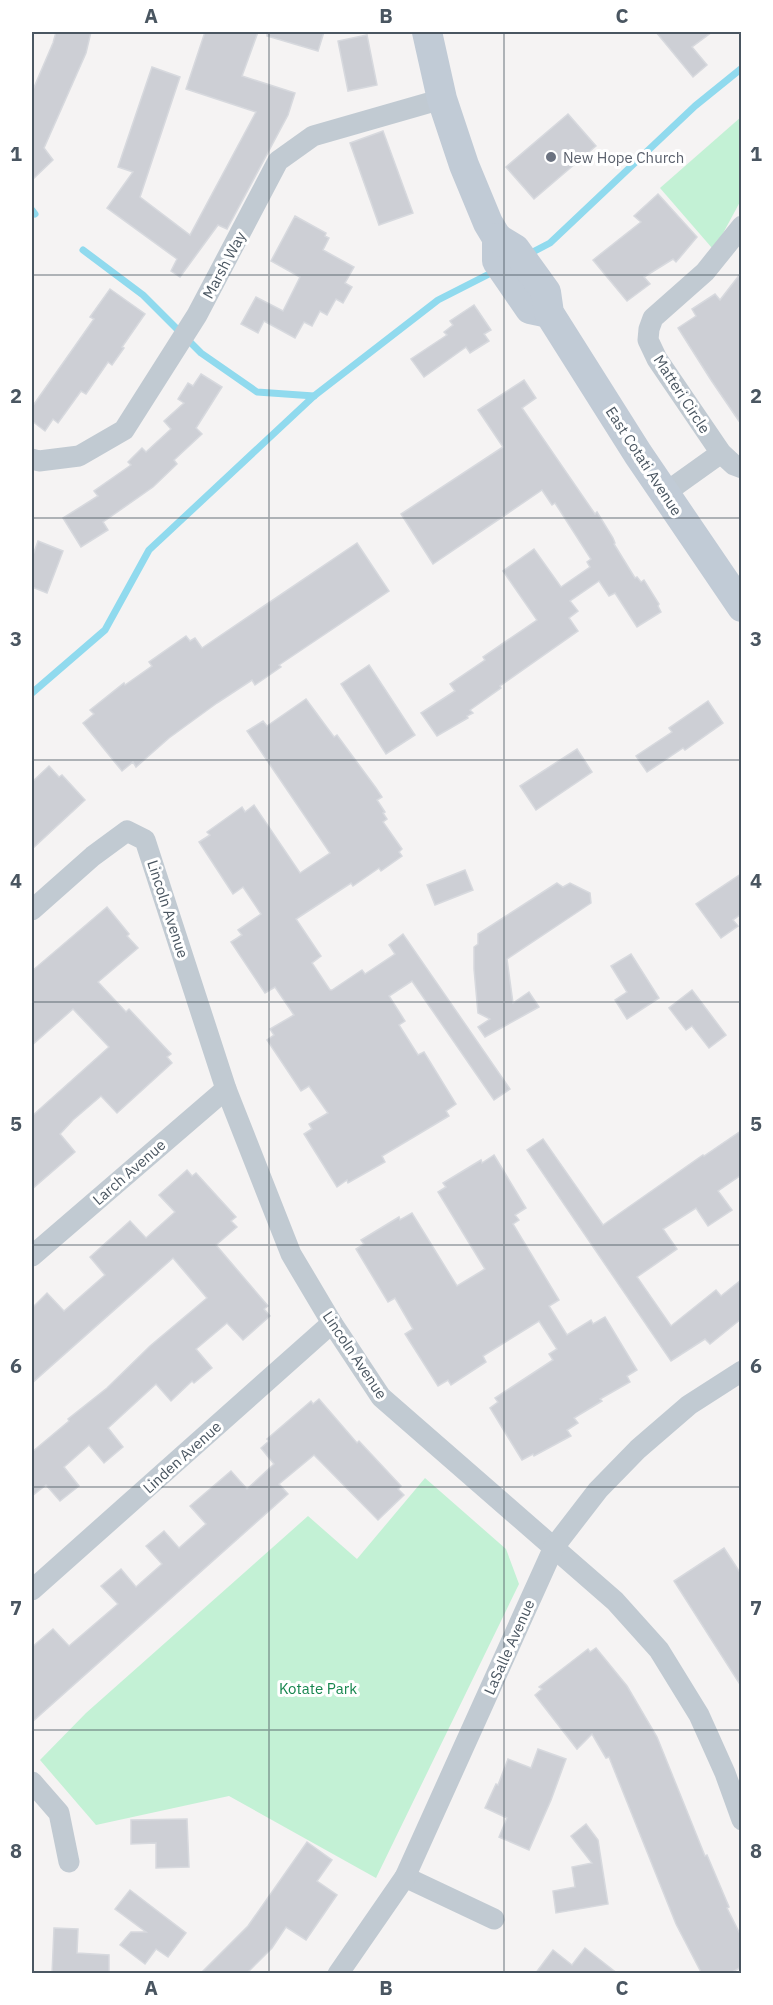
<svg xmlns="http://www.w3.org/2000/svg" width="773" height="2005" viewBox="0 0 773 2005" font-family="'IBM Plex Sans',sans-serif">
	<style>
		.green { fill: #c3f1d5 }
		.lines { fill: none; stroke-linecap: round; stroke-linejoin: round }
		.stream { stroke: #90daee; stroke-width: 7 }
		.building { fill: #cdcfd5; stroke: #d7d9de; stroke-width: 1.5 }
		.street { stroke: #c1cad2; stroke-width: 21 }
		.secondary { stroke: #c1cbd6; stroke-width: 30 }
		.grid { fill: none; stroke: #4a5661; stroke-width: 1.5; stroke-opacity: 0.55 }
		.worship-dot { fill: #6b7280; stroke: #fff; stroke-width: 2 }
		.labels { text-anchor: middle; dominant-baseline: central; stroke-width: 6; stroke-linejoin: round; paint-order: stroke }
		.worship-label { font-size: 15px; fill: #5b616d; stroke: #fff; text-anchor: start }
		.street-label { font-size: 15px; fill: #4a5661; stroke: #fff }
		.park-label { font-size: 15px; fill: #17864f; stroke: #fff }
		.neatline { fill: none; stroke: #4a5661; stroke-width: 2 }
		.grid-label { font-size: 20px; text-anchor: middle; font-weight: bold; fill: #4a5661 }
	</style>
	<rect width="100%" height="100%" fill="#f5f3f3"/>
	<!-- green -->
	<g class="green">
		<polygon points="741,117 741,200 721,237 712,248 660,188"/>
		<polygon points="425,1478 506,1549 519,1584 376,1878 229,1796 96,1825 40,1760 86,1713 308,1516 357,1559"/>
	</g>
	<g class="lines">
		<!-- stream -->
		<g class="stream">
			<polyline points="32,210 35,214"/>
			<polyline points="83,250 143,295 201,353 257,392 314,396"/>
			<polyline points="527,255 550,243 695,106 742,68"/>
			<polyline points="32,693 105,630 149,550 314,396 438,300 495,271"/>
		</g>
	</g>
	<!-- building -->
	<g class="building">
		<polygon points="56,32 91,32 86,53 44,148 53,160 32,180 32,92 53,43"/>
		<polygon points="205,32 258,32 242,76 295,93 288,115 227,229 218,225 180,277 171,271 177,259 107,208 133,172 118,167 152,67 180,77 140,197 190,235 256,112 186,89"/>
		<polygon points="267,32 324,32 318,51 267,36"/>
		<polygon points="656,32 712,32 692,47 707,65 693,77"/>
		<polygon points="367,35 377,85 348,91 338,41"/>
		<polygon points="568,114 596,146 534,199 506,167"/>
		<polygon points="383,131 413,213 379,225 350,143"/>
		<polygon points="658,194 697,237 676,262 673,259 644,277 650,284 627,301 593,260 641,222 634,216"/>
		<polygon points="295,216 326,233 325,236 329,238 323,250 354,267 345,283 352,287 343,303 336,299 327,315 320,311 312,326 304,322 295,338 264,321 258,333 241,324 256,297 283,311 300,277 271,261"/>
		<polygon points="741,273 741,424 711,380 678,328 696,316 692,309 715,294 720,300"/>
		<polygon points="110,289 145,314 122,347 124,348 112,365 108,362 86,394 81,391 58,423 53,419 45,431 32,421 32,407 94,319 90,317"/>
		<polygon points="474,305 491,330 484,334 489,341 470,353 466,347 424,377 411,359 447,335 444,332 453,325 450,321"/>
		<polygon points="201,374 222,387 196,428 202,434 174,460 177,464 153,487 103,522 108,530 81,547 63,518 98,496 94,491 131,465 128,462 142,448 146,452 171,429 164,421 184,403 178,399 188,383 193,386"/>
		<polygon points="524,380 536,398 522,408 595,514 597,512 613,538 615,543 614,544 635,578 637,577 641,582 644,580 659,604 658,606 661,612 637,627 615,593 609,596 599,581 570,601 578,611 569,618 578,631 500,686 501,688 470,710 473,713 467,716 468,718 437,736 421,713 455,691 450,684 485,660 483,657 537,620 503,571 534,549 561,587 590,567 587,562 591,559 555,503 552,505 542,490 433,564 401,514 503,447 478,410"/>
		<polygon points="38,541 63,551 47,593 32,587 32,558"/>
		<polygon points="357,543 389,591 279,665 281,667 255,685 252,680 217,703 169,738 136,767 133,762 122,771 83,723 94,714 90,710 124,683 125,685 152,666 149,662 186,636 190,641 195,638 202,648"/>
		<polygon points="369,665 415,735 386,754 341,684"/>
		<polygon points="306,699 334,737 337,735 376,788 382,797 377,800 385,812 383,813 387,819 383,822 402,849 399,852 402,856 381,871 379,868 353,886 351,883 296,919 321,956 312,963 330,990 332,990 362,970 365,974 395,954 389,945 403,934 510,1089 494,1100 412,981 389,996 405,1021 399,1025 418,1055 424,1052 456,1104 446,1111 449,1116 382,1156 385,1162 348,1183 347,1180 337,1187 304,1134 312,1129 309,1124 328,1113 309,1086 301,1091 267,1040 274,1035 270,1029 294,1015 275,987 265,993 231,942 242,935 238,930 261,914 243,887 233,894 199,842 210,835 207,832 242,807 245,812 254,805 300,873 330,853 247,731 263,721 267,726"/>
		<polygon points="708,701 723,723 685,750 683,748 647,772 636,756 672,732 669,728"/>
		<polygon points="577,749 592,772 536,810 520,786"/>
		<polygon points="49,766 59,777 62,775 85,800 32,849 32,782"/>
		<polygon points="465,870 473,890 435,905 427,885"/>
		<polygon points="741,874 741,914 733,920 738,926 721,938 696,904"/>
		<polygon points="557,883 563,887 570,883 590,893 591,903 507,959 513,1003 529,992 539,1007 485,1037 478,1027 490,1019 478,1013 474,969 474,947 478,944 478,934"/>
		<polygon points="107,907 129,934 127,936 138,948 98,982 126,1012 129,1009 171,1054 167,1057 172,1063 117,1113 101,1096 73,1120 60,1134 75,1152 32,1189 32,1116 109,1047 73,1009 32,1045 32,971"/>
		<polygon points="631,954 659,998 627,1019 615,1000 627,992 611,966"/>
		<polygon points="692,990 726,1035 709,1048 692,1026 686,1030 669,1008"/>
		<polygon points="741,1131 741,1175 718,1191 732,1210 708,1226 696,1208 663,1229 677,1249 637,1277 671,1326 716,1290 721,1296 741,1280 741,1319 710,1344 705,1339 671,1361 527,1150 543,1139 603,1225 703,1155 704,1156"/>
		<polygon points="494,1155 526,1208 515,1215 519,1220 513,1224 559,1300 549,1306 567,1335 591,1320 593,1324 605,1317 637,1370 627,1376 630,1382 600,1399 602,1401 574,1418 578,1423 567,1430 571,1436 534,1456 533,1454 522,1460 490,1408 498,1402 495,1398 553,1360 549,1354 557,1349 539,1321 483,1356 486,1362 451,1385 448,1380 438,1386 405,1334 413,1329 395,1298 388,1302 356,1249 364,1244 361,1240 399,1217 400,1220 412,1213 457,1286 485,1269 438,1192 446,1187 443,1183 481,1160 482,1163"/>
		<polygon points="187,1170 192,1176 196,1173 236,1217 231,1221 237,1227 216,1245 268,1306 264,1309 270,1316 243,1340 227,1323 196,1349 212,1368 194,1383 192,1381 171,1401 156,1384 108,1428 123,1447 104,1463 89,1445 64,1467 79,1486 60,1501 46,1485 32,1496 32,1452 69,1421 68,1419 107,1388 150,1346 207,1298 173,1258 32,1383 32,1308 47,1293 64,1311 105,1275 90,1257 130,1221 146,1238 175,1212 159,1195"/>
		<polygon points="319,1399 357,1443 359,1441 401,1486 398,1489 404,1495 378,1520 314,1455 279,1484 288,1494 32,1722 32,1647 53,1629 69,1646 118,1604 101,1586 121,1569 136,1587 162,1564 146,1546 164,1531 179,1548 206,1524 190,1506 231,1471 247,1489 274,1464 261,1448 269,1441 267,1439 311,1401 313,1404"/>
		<polygon points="724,1548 741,1574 741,1686 674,1581"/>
		<polygon points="596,1648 627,1686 657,1737 705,1856 707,1855 729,1907 727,1908 741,1936 741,1967 729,1974 702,1974 676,1924 609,1757 606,1758 592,1734 577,1749 535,1695 542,1689 539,1687 588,1649 590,1652"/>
		<polygon points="538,1749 566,1759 551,1800 529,1850 499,1837 507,1818 485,1808 496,1784 498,1785 508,1759 531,1768"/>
		<polygon points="187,1819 189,1867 156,1868 156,1843 131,1844 131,1820"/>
		<polygon points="586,1824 598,1840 608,1904 556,1913 553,1891 575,1887 572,1867 592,1863 571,1836"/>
		<polygon points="307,1842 332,1860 317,1881 337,1895 306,1940 286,1927 272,1948 246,1974 200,1974 248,1926"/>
		<polygon points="130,1890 186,1933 168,1957 156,1949 145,1964 120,1945 131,1932 146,1932 115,1909"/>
		<polygon points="54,1928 78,1929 77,1953 109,1955 109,1974 52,1974"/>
		<polygon points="585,1948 618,1974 535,1974 553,1950 572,1965"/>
	</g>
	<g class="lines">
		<!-- street -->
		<g class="street">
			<polyline points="742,226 705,272 653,318 649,329 648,340 657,359 721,453 734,465 742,468"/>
			<polyline points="32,459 39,461 79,456 124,430 197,315 278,161 313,136 442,99"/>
			<polyline points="665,493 721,453"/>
			<polyline points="32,910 93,856 127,831 145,840 226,1089 291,1254 332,1323 381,1397 615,1601 659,1650 699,1715 725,1773 742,1820"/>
			<polyline points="32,1256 226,1089"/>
			<polyline points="32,1590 332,1323"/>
			<polyline points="32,1782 59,1813 69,1862"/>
			<polyline points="405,1877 494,1919"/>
			<polyline points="338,1974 405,1877 554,1547 598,1490 638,1449 689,1405 742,1371"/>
		</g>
		<!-- secondary -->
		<g class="secondary">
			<polyline points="427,32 442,99 464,165 488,223 497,238 497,261 530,309 549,313"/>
			<polyline points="497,238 515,249 546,292 549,313 638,454 742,607"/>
		</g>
	</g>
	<!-- grid -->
	<path class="grid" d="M269 32V1974M504 32V1974M32 275H742M32 518H742M32 760H742M32 1002H742M32 1245H742M32 1487H742M32 1730H742"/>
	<!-- markers -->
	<circle class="worship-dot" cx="551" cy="157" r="6"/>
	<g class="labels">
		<!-- worship labels -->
		<g class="worship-label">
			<text x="563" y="157">New Hope Church</text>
		</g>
		<!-- street labels -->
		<g class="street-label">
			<text transform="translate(224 265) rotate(-62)">Marsh Way</text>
			<text transform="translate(682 394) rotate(57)">Matteri Circle</text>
			<text transform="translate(644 461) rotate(57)">East Cotati Avenue</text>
			<text transform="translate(168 909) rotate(72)">Lincoln Avenue</text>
			<text transform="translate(129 1172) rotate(-41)">Larch Avenue</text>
			<text transform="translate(355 1355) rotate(56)">Lincoln Avenue</text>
			<text transform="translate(182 1457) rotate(-42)">Linden Avenue</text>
			<text transform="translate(509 1647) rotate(-66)">LaSalle Avenue</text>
		</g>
		<!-- park labels -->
		<g class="park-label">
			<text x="318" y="1688">Kotate Park</text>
		</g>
	</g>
	<!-- border -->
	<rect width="773" height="2005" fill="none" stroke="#ffffff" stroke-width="66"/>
	<rect x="33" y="33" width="707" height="1939" class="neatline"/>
	<g class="grid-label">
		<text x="151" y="23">A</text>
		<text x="386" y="23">B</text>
		<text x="622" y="23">C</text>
		<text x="16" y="161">1</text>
		<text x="756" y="161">1</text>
		<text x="16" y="403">2</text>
		<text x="756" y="403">2</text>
		<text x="16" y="646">3</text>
		<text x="756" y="646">3</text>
		<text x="16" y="888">4</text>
		<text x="756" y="888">4</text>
		<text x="16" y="1131">5</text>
		<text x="756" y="1131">5</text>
		<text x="16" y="1373">6</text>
		<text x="756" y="1373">6</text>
		<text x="16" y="1615">7</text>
		<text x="756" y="1615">7</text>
		<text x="16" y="1858">8</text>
		<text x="756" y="1858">8</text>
		<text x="151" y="1995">A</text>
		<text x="386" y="1995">B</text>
		<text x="622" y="1995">C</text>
	</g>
</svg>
